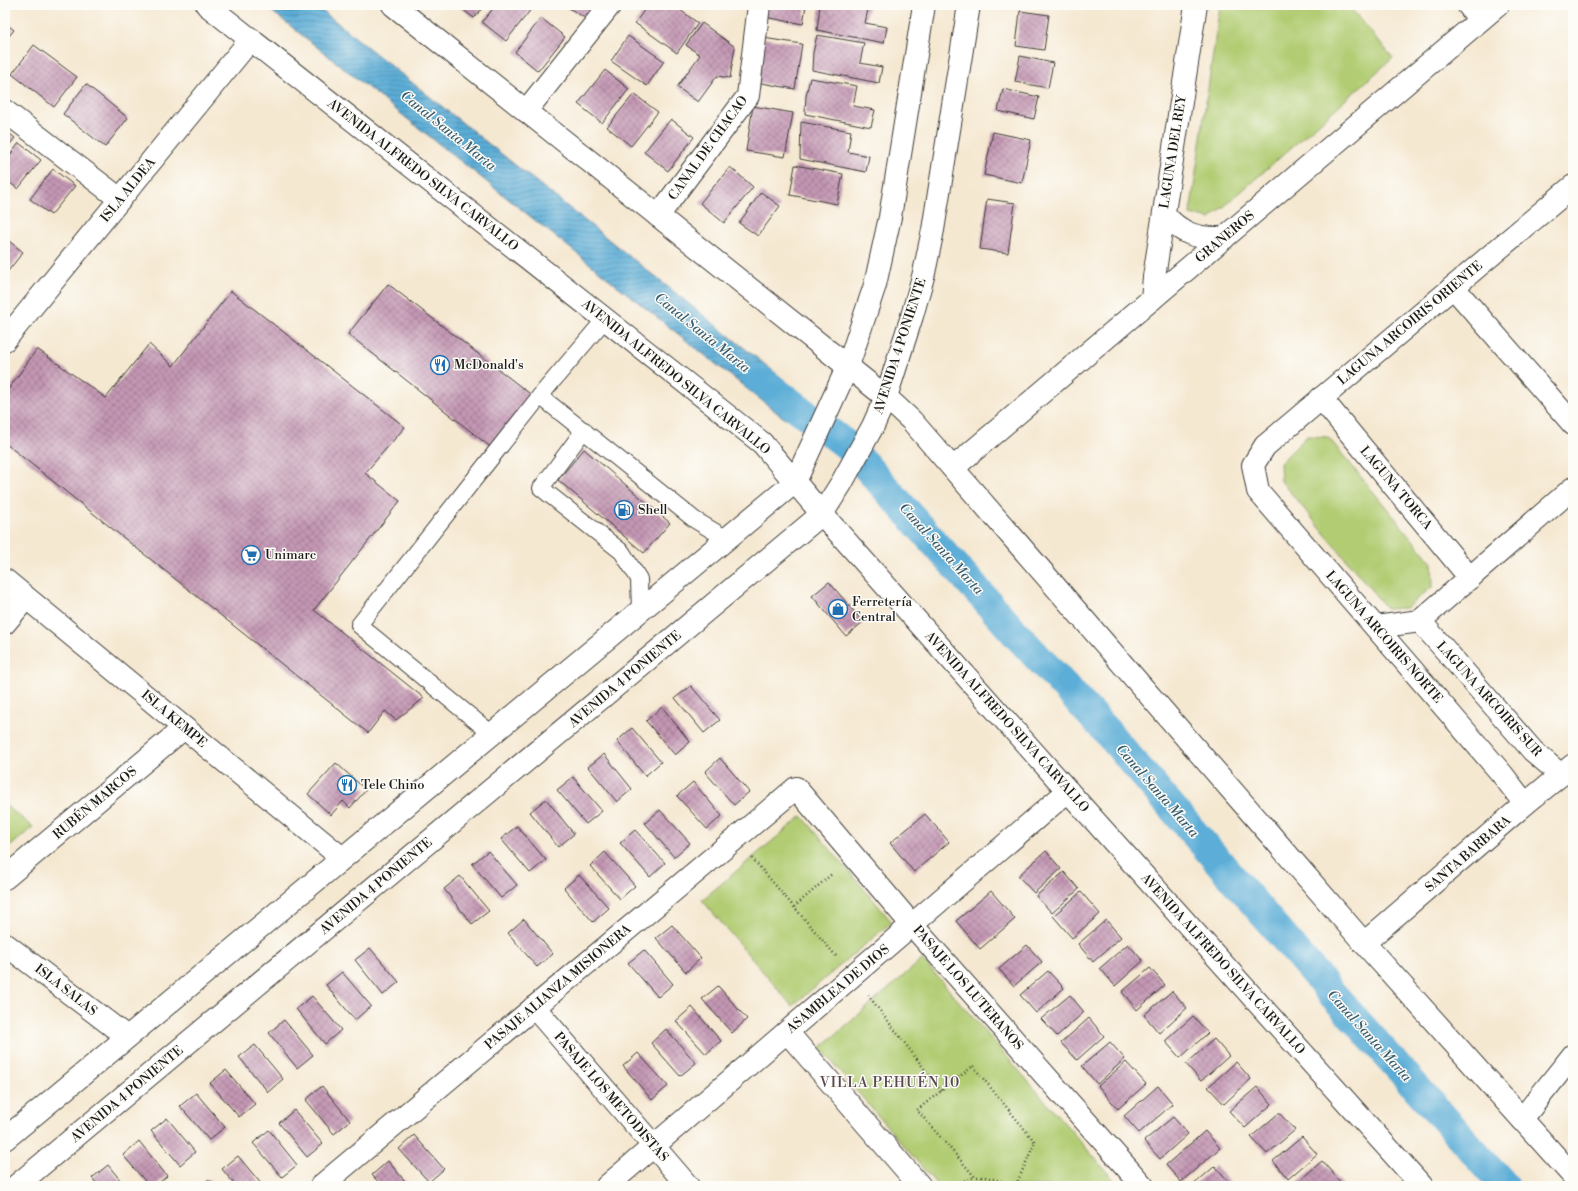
<svg xmlns="http://www.w3.org/2000/svg" width="1578" height="1191" viewBox="0 0 1578 1191" font-family="'Libre Bodoni',serif">
	<style>
		.park { fill: #b1cc72; stroke: #667447 }
		.water { fill: url(#water-rules); stroke: #3c647a }
		.lines { fill: none; stroke-linecap: round; stroke-linejoin: round }
		.canal { stroke: #5cadd7; stroke-width: 30 }
		.building { fill: url(#building-cross-hatch) }
		.service-casing { stroke: #3d3b37; stroke-width: 18 }
		.minor-casing { stroke: #3d3b37; stroke-width: 24 }
		.tertiary-casing { stroke: #3d3b37; stroke-width: 24 }
		.path { stroke: #3d3b37; stroke-width: 2.5; stroke-dasharray: 1 3; stroke-linecap: butt }
		.service { stroke: #fff; stroke-width: 16 }
		.minor { stroke: #fff; stroke-width: 22 }
		.tertiary { stroke: #fff; stroke-width: 22 }
		.labels { text-anchor: middle; dominant-baseline: central; stroke-width: 3; stroke-linejoin: round; paint-order: stroke }
		.street-label { font-size: 13px; fill: #1c1c1c; stroke: #fdfcf7 }
		.poi-label { font-size: 13px; fill: #1c1c1c; stroke: #fdfcf7; text-anchor: start }
		.water-label { font-size: 14px; font-style: italic; fill: #395d70; stroke: #fdfcf7 }
		.neighbourhood-label { font-size: 14px; letter-spacing: 1px; fill: #574751; stroke: #fdfcf7 }
	</style>
	<defs>
		<pattern id="water-rules" width="6" height="5" patternUnits="userSpaceOnUse"><rect width="6" height="5" fill="#5cadd7"/><path d="M0 2.5h6" fill="none" stroke="#4b8cae"/></pattern>
		<pattern id="building-cross-hatch" width="8" height="8" patternUnits="userSpaceOnUse"><rect width="8" height="8" fill="#c497b4"/><path d="M0 0l8 8M0 8l8-8" fill="none" stroke="#9e7a92"/></pattern>
	</defs>
	<rect width="100%" height="100%" fill="#fdfcf7"/>
	<filter id="ink" filterUnits="userSpaceOnUse"><feTurbulence type="fractalNoise" baseFrequency=".025" numOctaves="2"/><feDisplacementMap in="SourceGraphic" scale="8" xChannelSelector="R" yChannelSelector="G"/><feConvolveMatrix kernelMatrix="1 2 1 2 8 2 1 2 1" color-interpolation-filters="sRGB"/></filter>
	<filter id="wash" filterUnits="userSpaceOnUse"><feTurbulence type="fractalNoise" baseFrequency=".012" numOctaves="4" result="noise"/><feDisplacementMap in="SourceGraphic" scale="16" xChannelSelector="R" yChannelSelector="G"/><feGaussianBlur stdDeviation="0.9" result="paint"/><feColorMatrix in="noise" values="0 0 0 0 0 0 0 0 0 0 0 0 0 0 0 0 0 1.4 0 .05"/><feComposite in="paint" operator="in"/></filter>
	<g filter="url(#wash)">
		<rect width="100%" height="100%" fill="#f5e8d1"/>
		<!-- park -->
		<g class="park">
			<polygon points="1220,5 1348,5 1393,58 1210,219 1190,214"/>
			<polygon points="1307,436 1328,437 1432,563 1433,586 1406,608 1387,609 1281,481 1280,463"/>
			<polygon points="5,805 33,827 5,851"/>
			<polygon points="802,816 892,922 792,1006 702,900"/>
			<polygon points="923,959 923,960 1119,1186 938,1186 820,1048"/>
		</g>
		<!-- water -->
		<polygon class="water" points="264,5 315,5 797,390 785,419"/>
		<g class="lines">
			<!-- canal -->
			<polyline class="canal" points="759,379 848,446 1016,634 1108,733 1333,995 1505,1186"/>
		</g>
		<g id="blocks">
			<!-- building -->
			<g class="building">
				<polygon points="457,5 485,5 474,18"/>
				<polygon points="496,5 529,5 532,8 506,41 482,22"/>
				<polygon points="564,5 594,5 585,18"/>
				<polygon points="648,5 673,5 698,23 677,53 635,23"/>
				<polygon points="766,5 806,5 803,24 764,17"/>
				<polygon points="820,5 869,5 865,23 887,27 884,43 817,30"/>
				<polygon points="1020,11 1049,15 1044,50 1016,46"/>
				<polygon points="541,18 565,37 538,71 515,52"/>
				<polygon points="5,23 14,30 5,41"/>
				<polygon points="702,23 735,47 730,78 717,76 698,102 677,87 700,55 686,45"/>
				<polygon points="817,35 864,43 860,63 882,67 879,83 812,70 813,53"/>
				<polygon points="628,36 664,61 647,86 611,61"/>
				<polygon points="763,38 802,44 795,89 756,82"/>
				<polygon points="34,45 77,77 54,107 12,74"/>
				<polygon points="1020,56 1053,63 1048,88 1015,82"/>
				<polygon points="605,70 629,89 602,123 578,104"/>
				<polygon points="810,78 857,86 853,106 875,110 871,127 805,114 806,96"/>
				<polygon points="86,84 128,118 105,147 63,114"/>
				<polygon points="1003,89 1039,97 1034,119 998,111"/>
				<polygon points="634,94 658,112 631,146 607,127"/>
				<polygon points="753,106 793,113 785,157 746,151"/>
				<polygon points="671,119 694,137 668,171 644,152"/>
				<polygon points="801,122 851,131 848,152 869,156 866,172 800,159"/>
				<polygon points="5,130 15,138 5,150"/>
				<polygon points="993,132 1031,140 1022,183 984,175"/>
				<polygon points="19,143 41,160 18,189 5,179 5,162"/>
				<polygon points="795,165 843,174 837,204 790,195"/>
				<polygon points="730,167 753,187 724,223 700,203"/>
				<polygon points="53,169 75,186 51,215 30,199"/>
				<polygon points="761,192 780,206 758,236 739,223"/>
				<polygon points="987,199 1015,203 1008,253 980,249"/>
				<polygon points="5,238 23,252 5,275"/>
				<polygon points="388,284 534,397 493,449 348,334"/>
				<polygon points="231,291 405,427 365,473 400,501 314,610 424,698 396,720 385,711 368,733 5,443 5,394 37,349 106,398 149,344 173,366"/>
				<polygon points="584,449 670,523 644,553 558,480"/>
				<polygon points="829,582 863,622 846,636 812,596"/>
				<polygon points="691,686 720,720 704,733 675,698"/>
				<polygon points="662,707 690,742 675,755 646,721"/>
				<polygon points="632,728 661,762 645,776 617,741"/>
				<polygon points="604,754 632,789 617,802 588,767"/>
				<polygon points="720,758 749,792 734,805 705,772"/>
				<polygon points="336,763 366,790 350,808 343,801 331,815 308,794"/>
				<polygon points="573,777 602,811 586,824 557,790"/>
				<polygon points="693,782 722,816 707,829 677,796"/>
				<polygon points="546,799 574,834 558,847 530,812"/>
				<polygon points="660,810 690,843 674,857 645,823"/>
				<polygon points="925,814 949,842 914,872 890,843"/>
				<polygon points="517,826 546,860 530,873 501,839"/>
				<polygon points="635,830 665,863 650,877 620,843"/>
				<polygon points="488,851 517,885 501,898 472,864"/>
				<polygon points="1046,851 1061,869 1034,893 1018,876"/>
				<polygon points="605,852 635,886 620,899 590,866"/>
				<polygon points="1064,872 1079,889 1052,913 1036,896"/>
				<polygon points="579,875 609,908 593,922 564,888"/>
				<polygon points="460,876 489,911 472,924 444,889"/>
				<polygon points="991,891 1015,919 980,949 956,921"/>
				<polygon points="1081,892 1100,914 1072,938 1053,916"/>
				<polygon points="524,919 553,954 537,967 508,933"/>
				<polygon points="1106,920 1121,937 1093,962 1078,944"/>
				<polygon points="672,925 701,958 686,972 656,938"/>
				<polygon points="1128,944 1143,961 1115,986 1100,968"/>
				<polygon points="1027,945 1042,962 1014,986 999,969"/>
				<polygon points="370,948 399,982 383,995 355,960"/>
				<polygon points="644,950 673,984 658,997 628,963"/>
				<polygon points="1150,968 1165,985 1137,1010 1122,992"/>
				<polygon points="1048,971 1064,988 1036,1013 1020,995"/>
				<polygon points="342,972 371,1006 355,1020 326,985"/>
				<polygon points="718,986 747,1019 732,1033 702,999"/>
				<polygon points="1172,991 1187,1008 1159,1033 1144,1015"/>
				<polygon points="1070,995 1084,1012 1057,1036 1041,1019"/>
				<polygon points="312,996 341,1030 325,1044 296,1009"/>
				<polygon points="692,1007 721,1041 706,1054 676,1021"/>
				<polygon points="1193,1016 1208,1033 1180,1058 1165,1041"/>
				<polygon points="1089,1018 1104,1036 1077,1060 1061,1043"/>
				<polygon points="284,1020 313,1055 297,1068 269,1033"/>
				<polygon points="666,1029 696,1063 680,1076 651,1043"/>
				<polygon points="1214,1039 1229,1056 1201,1081 1186,1064"/>
				<polygon points="1110,1042 1125,1059 1097,1084 1082,1066"/>
				<polygon points="255,1045 283,1079 268,1092 239,1057"/>
				<polygon points="638,1053 668,1086 652,1100 623,1066"/>
				<polygon points="1126,1062 1146,1084 1118,1109 1098,1086"/>
				<polygon points="1236,1062 1251,1079 1224,1104 1208,1087"/>
				<polygon points="226,1070 255,1104 239,1117 210,1083"/>
				<polygon points="322,1086 350,1121 334,1134 306,1100"/>
				<polygon points="1158,1086 1173,1104 1139,1133 1124,1116"/>
				<polygon points="1257,1087 1272,1104 1245,1128 1229,1111"/>
				<polygon points="196,1093 225,1127 209,1140 180,1106"/>
				<polygon points="294,1110 323,1144 307,1157 279,1123"/>
				<polygon points="1279,1113 1295,1130 1267,1154 1251,1137"/>
				<polygon points="1173,1117 1188,1134 1160,1159 1144,1141"/>
				<polygon points="167,1118 195,1152 180,1165 151,1131"/>
				<polygon points="269,1130 297,1165 282,1177 253,1143"/>
				<polygon points="1205,1131 1220,1148 1181,1182 1166,1165"/>
				<polygon points="414,1135 444,1169 429,1182 399,1149"/>
				<polygon points="1302,1137 1317,1154 1288,1179 1273,1161"/>
				<polygon points="139,1141 167,1176 155,1186 149,1186 123,1155"/>
				<polygon points="238,1156 263,1186 236,1186 222,1169"/>
				<polygon points="388,1161 409,1186 382,1186 372,1175"/>
				<polygon points="1322,1161 1344,1186 1293,1186"/>
				<polygon points="108,1165 125,1186 99,1186 92,1178"/>
				<polygon points="1215,1166 1230,1183 1227,1186 1192,1186"/>
				<polygon points="209,1179 215,1186 200,1186"/>
			</g>
		</g>
	</g>
	<g filter="url(#ink)">
		<use href="#blocks" fill-opacity="0" stroke="#3d3b37" stroke-width="1"/>
		<g class="lines">
			<!-- service casing -->
			<g class="service-casing">
				<g id="service">
					<polyline points="540,396 695,520 727,539"/>
					<polyline points="584,430 541,488 622,552 639,579 640,611"/>
					<polyline points="492,734 359,625 540,396 605,319"/>
				</g>
			</g>
			<!-- minor casing -->
			<g class="minor-casing">
				<g id="minor">
					<polyline points="1468,5 1480,20"/>
					<polyline points="5,111 120,199"/>
					<polyline points="526,111 610,5"/>
					<path d="M1164 214C1181 234 1197 239 1224 238"/>
					<polyline points="658,216 748,96 759,5"/>
					<polyline points="1453,287 1573,424"/>
					<polyline points="1152,299 1154,277 1196,5"/>
					<polyline points="5,340 251,39"/>
					<polyline points="886,397 911,420 1364,943 1573,1176"/>
					<polyline points="1321,398 1470,578"/>
					<polyline points="953,468 1498,5"/>
					<polyline points="5,580 342,858"/>
					<polyline points="1420,621 1533,751 1561,775"/>
					<polyline points="5,623 26,598"/>
					<polyline points="1376,627 1420,621 1573,488"/>
					<polyline points="1525,804 1502,774 1258,491 1253,465 1265,446 1573,186"/>
					<polyline points="5,878 184,728"/>
					<polyline points="1364,943 1525,804 1573,765"/>
					<polyline points="5,944 127,1037"/>
					<polyline points="534,1007 688,1186"/>
					<polyline points="787,1032 920,1186"/>
					<polyline points="1522,1119 1573,1055"/>
					<polyline points="321,1186 796,788 912,925 1143,1186"/>
					<polyline points="607,1186 1068,791"/>
				</g>
			</g>
			<!-- tertiary casing -->
			<g class="tertiary-casing">
				<g id="tertiary">
					<polyline points="207,5 762,443 822,514 1068,791 1422,1186"/>
					<polyline points="393,5 886,397"/>
					<polyline points="5,1139 795,482 848,366 875,285 890,217 924,5"/>
					<polyline points="16,1186 822,514 841,484 873,426 886,397 912,316 924,273 933,230 969,5"/>
				</g>
			</g>
			<!-- path -->
			<g class="path">
				<polyline points="752,858 836,956"/>
				<polyline points="794,907 833,873"/>
				<polyline points="868,995 942,1092"/>
				<polygon points="973,1066 1035,1142 1016,1185 985,1177 975,1177 917,1110"/>
				<polyline points="1016,1185 1022,1186"/>
				<polyline points="949,1186 975,1177"/>
			</g>
			<!-- service -->
			<use href="#service" class="service"/>
			<!-- minor -->
			<use href="#minor" class="minor"/>
			<!-- tertiary -->
			<use href="#tertiary" class="tertiary"/>
		</g>
	</g>
	<!-- icons -->
	<defs>
		<g id="restaurant-ring" transform="scale(1)"><circle r="9.5" fill="#fdfcf7" stroke="#1f6fb2" stroke-width="1.5"/><path d="M-5-6h1v4h1v-4h1v4h1v-4h1v5L-1.5 .5V6h-2V.5L-5-1ZM5-6V6H3V1.5H1.5Q1.5-4 5-6Z" fill="#1f6fb2"/></g>
		<g id="fuel-ring" transform="scale(1)"><circle r="9.5" fill="#fdfcf7" stroke="#1f6fb2" stroke-width="1.5"/><path d="M-5.5-6h7V0h2V4h1.3V-2.5L3-4.5l.8-.8L6-3V5H2.5V1h-1V6h-7ZM-4.2-4.7v3.2H.2V-4.7Z" fill="#1f6fb2"/></g>
		<g id="supermarket-ring" transform="scale(1)"><circle r="9.5" fill="#fdfcf7" stroke="#1f6fb2" stroke-width="1.5"/><path d="M-6-5.5h2.5l.6 2H6L4.5 2H-2.5L-4.4-4H-6ZM-1.5 3.2a1.3 1.3 0 1 0 .1 0ZM3 3.2a1.3 1.3 0 1 0 .1 0Z" fill="#1f6fb2"/></g>
		<g id="shop-ring" transform="scale(1)"><circle r="9.5" fill="#fdfcf7" stroke="#1f6fb2" stroke-width="1.5"/><path d="M-5-2.5h2.3a2.7 3.5 0 0 1 5.4 0H5L5.5 6h-11ZM-1.5-2.5h3a1.5 2.3 0 0 0-3 0Z" fill="#1f6fb2"/></g>
	</defs>
	<g fill-rule="evenodd">
		<use href="#restaurant-ring" x="440" y="365"/>
		<use href="#fuel-ring" x="624" y="510"/>
		<use href="#supermarket-ring" x="251" y="555"/>
		<use href="#shop-ring" x="838" y="609"/>
		<use href="#restaurant-ring" x="347" y="785"/>
	</g>
	<g class="labels">
		<!-- street labels -->
		<g class="street-label">
			<text transform="translate(708 148) rotate(-54)">CANAL DE CHACAO</text>
			<text transform="translate(1173 152) rotate(-81)">LAGUNA DEL REY</text>
			<text transform="translate(423 175) rotate(38)">AVENIDA ALFREDO SILVA CARVALLO</text>
			<text transform="translate(128 190) rotate(-51)">ISLA ALDEA</text>
			<text transform="translate(1225 237) rotate(-40)">GRANEROS</text>
			<text transform="translate(1410 323) rotate(-40)">LAGUNA ARCOIRIS ORIENTE</text>
			<text transform="translate(900 346) rotate(-72)">AVENIDA 4 PONIENTE</text>
			<text transform="translate(676 377) rotate(39)">AVENIDA ALFREDO SILVA CARVALLO</text>
			<text transform="translate(1396 488) rotate(50)">LAGUNA TORCA</text>
			<text transform="translate(1384 637) rotate(49)">LAGUNA ARCOIRIS NORTE</text>
			<text transform="translate(625 679) rotate(-40)">AVENIDA 4 PONIENTE</text>
			<text transform="translate(1489 699) rotate(48)">LAGUNA ARCOIRIS SUR</text>
			<text transform="translate(174 719) rotate(40)">ISLA KEMPE</text>
			<text transform="translate(1007 722) rotate(48)">AVENIDA ALFREDO SILVA CARVALLO</text>
			<text transform="translate(95 803) rotate(-40)">RUBÉN MARCOS</text>
			<text transform="translate(1468 854) rotate(-41)">SANTA BARBARA</text>
			<text transform="translate(376 886) rotate(-40)">AVENIDA 4 PONIENTE</text>
			<text transform="translate(1223 964) rotate(48)">AVENIDA ALFREDO SILVA CARVALLO</text>
			<text transform="translate(558 987) rotate(-40)">PASAJE ALIANZA MISIONERA</text>
			<text transform="translate(968 988) rotate(49)">PASAJE LOS LUTERANOS</text>
			<text transform="translate(838 989) rotate(-40)">ASAMBLEA DE DIOS</text>
			<text transform="translate(66 990) rotate(38)">ISLA SALAS</text>
			<text transform="translate(127 1094) rotate(-40)">AVENIDA 4 PONIENTE</text>
			<text transform="translate(611 1097) rotate(49)">PASAJE LOS METODISTAS</text>
		</g>
		<!-- poi labels -->
		<g class="poi-label">
			<text x="454" y="365">McDonald's</text>
			<text x="638" y="510">Shell</text>
			<text x="265" y="555">Unimarc</text>
			<text x="852" y="602">Ferretería<tspan x="852" dy="15">Central</tspan></text>
			<text x="361" y="785">Tele Chino</text>
		</g>
		<!-- water labels -->
		<g class="water-label">
			<text transform="translate(448 131) rotate(39)">Canal Santa Marta</text>
			<text transform="translate(702 333) rotate(39)">Canal Santa Marta</text>
			<text transform="translate(941 549) rotate(48)">Canal Santa Marta</text>
			<text transform="translate(1157 791) rotate(49)">Canal Santa Marta</text>
			<text transform="translate(1369 1036) rotate(48)">Canal Santa Marta</text>
		</g>
		<!-- neighbourhood labels -->
		<g class="neighbourhood-label">
			<text x="890" y="1083">VILLA PEHUÉN 10</text>
		</g>
	</g>
	<!-- margin -->
	<rect width="1578" height="1191" fill="none" stroke="#fdfcf7" stroke-width="20"/>
</svg>
